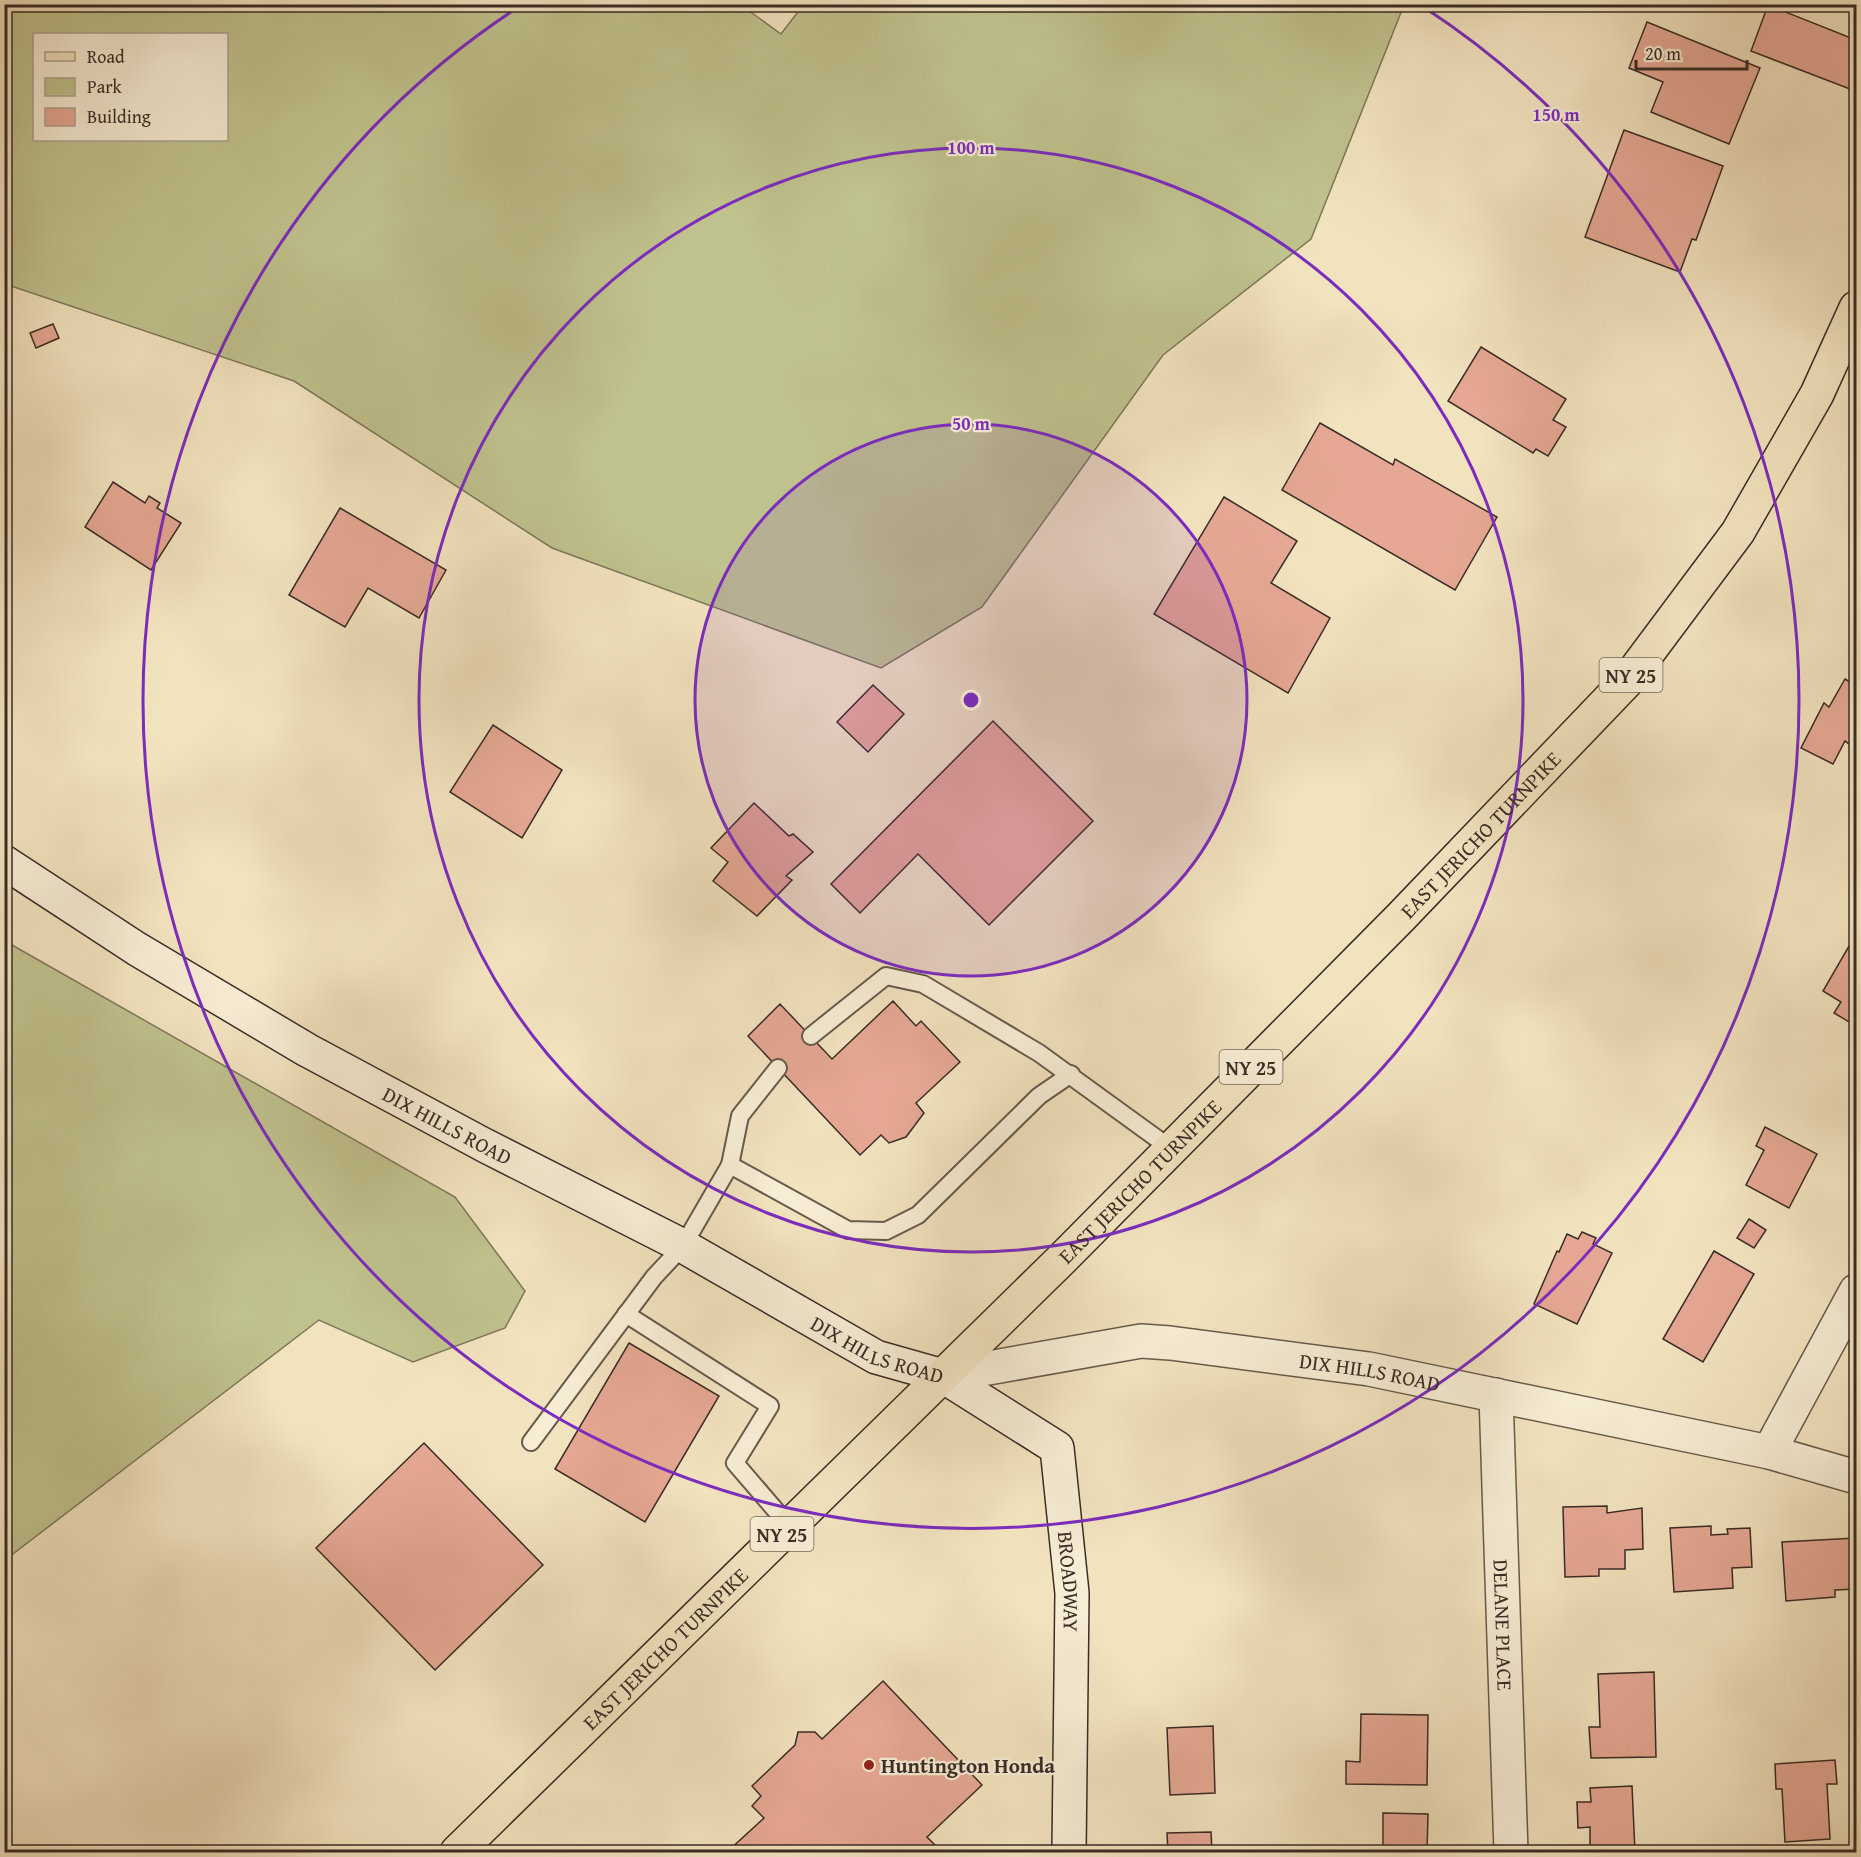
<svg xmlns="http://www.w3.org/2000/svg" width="1861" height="1857" viewBox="0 0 1861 1857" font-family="'Gentium Book Plus',serif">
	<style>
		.green { fill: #c0c28e; stroke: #7d775a; stroke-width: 1.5; fill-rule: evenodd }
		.building { fill: #e6a894; stroke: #3a2c26; stroke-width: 1.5 }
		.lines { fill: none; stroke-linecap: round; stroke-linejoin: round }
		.lane-casing { stroke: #685a4c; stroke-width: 20 }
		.street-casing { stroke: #685a4c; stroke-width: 36 }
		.secondary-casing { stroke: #3a2c26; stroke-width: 36 }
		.primary-casing { stroke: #3a2c26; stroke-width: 36 }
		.lane { stroke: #f7edd5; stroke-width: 16 }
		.street { stroke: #f7edd5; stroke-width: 33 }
		.secondary { stroke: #f7edd5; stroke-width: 33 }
		.primary { stroke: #f2e3bf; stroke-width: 33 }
		.ring { fill: none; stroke: #7b2cbf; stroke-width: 3 }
		.poi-dot { fill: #8f2418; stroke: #f7edd5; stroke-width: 2 }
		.labels { text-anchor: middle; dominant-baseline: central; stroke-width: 4.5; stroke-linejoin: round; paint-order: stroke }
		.shield { fill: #f7edd5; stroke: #73665a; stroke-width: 1.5 }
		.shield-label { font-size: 20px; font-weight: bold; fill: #3a2c26 }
		.street-label { font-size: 21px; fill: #3a2c26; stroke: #f7edd5 }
		.poi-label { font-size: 21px; font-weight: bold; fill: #3a2c26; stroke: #f7edd5; text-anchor: start }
		.centre { fill: #7b2cbf; stroke: #f7edd5; stroke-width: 3 }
		.ring-label { font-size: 18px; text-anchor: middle; font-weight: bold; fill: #7b2cbf; stroke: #f7edd5; stroke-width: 4.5; stroke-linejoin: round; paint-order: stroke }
	</style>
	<rect width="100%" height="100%" fill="#f2e3bf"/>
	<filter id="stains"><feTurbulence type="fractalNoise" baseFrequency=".00333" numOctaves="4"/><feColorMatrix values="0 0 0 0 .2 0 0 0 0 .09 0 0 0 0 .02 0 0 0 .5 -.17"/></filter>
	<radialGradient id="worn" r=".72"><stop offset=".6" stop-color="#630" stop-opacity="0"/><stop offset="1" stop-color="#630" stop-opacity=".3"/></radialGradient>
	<!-- green -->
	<g class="green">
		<path d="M741 5 781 34 804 4 1404 5 1311 239 1163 355 982 607 881 668 552 548 294 381 5 284V5ZM34 34H226V140H34Z"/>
		<polygon points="5,941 455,1197 525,1291 505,1328 413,1362 319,1320 5,1560"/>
	</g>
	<!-- building -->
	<g class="building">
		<polygon points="1768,5 1856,40 1856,72 1850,89 1751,51"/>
		<polygon points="1647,22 1760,68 1729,144 1651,112 1663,82 1629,68"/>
		<polygon points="1624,130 1723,166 1696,240 1692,239 1680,272 1585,237"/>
		<polygon points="53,324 59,338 36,348 30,333"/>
		<polygon points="1481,347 1566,399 1553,420 1566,427 1548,456 1536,449 1533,453 1448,401"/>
		<polygon points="1320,423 1393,465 1395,459 1497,517 1455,590 1282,490"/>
		<polygon points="113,482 145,503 149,496 160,503 157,508 181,523 151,570 85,527"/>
		<polygon points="1224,497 1297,541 1271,583 1330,618 1288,693 1154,614"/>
		<polygon points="340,508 446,570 419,618 368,588 345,627 289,595"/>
		<polygon points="1845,679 1856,686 1856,730 1849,744 1845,741 1833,764 1801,748 1824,703 1829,707"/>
		<polygon points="873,685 904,714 868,752 837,722"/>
		<polygon points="993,721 1093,821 989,925 918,854 860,913 831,884"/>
		<polygon points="493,725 562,770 522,838 450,792"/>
		<polygon points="754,803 789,836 793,834 813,852 786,876 792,880 757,916 713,881 728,862 711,848"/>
		<polygon points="1849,946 1856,951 1856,1026 1834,1013 1841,1002 1823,991"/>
		<polygon points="893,1001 916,1026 921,1021 960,1062 916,1103 924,1113 906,1137 889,1143 881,1135 860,1155 748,1036 780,1004 832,1059"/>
		<polygon points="1765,1127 1817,1154 1789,1208 1746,1185 1764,1150 1756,1146"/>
		<polygon points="1749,1219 1766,1230 1754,1248 1737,1238"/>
		<polygon points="1582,1232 1596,1238 1593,1244 1612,1253 1577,1324 1534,1304 1557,1251 1559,1252 1567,1234 1578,1239"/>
		<polygon points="1714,1251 1754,1274 1703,1362 1663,1339"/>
		<polygon points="629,1343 719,1396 645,1522 555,1469"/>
		<polygon points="424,1443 543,1565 435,1670 316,1548"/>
		<polygon points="1607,1506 1607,1513 1642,1508 1643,1549 1625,1550 1625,1569 1599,1569 1599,1576 1565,1577 1563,1507"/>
		<polygon points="1711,1526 1711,1535 1728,1534 1727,1529 1750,1528 1752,1567 1732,1568 1733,1588 1674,1592 1670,1528"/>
		<polygon points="1856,1538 1856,1589 1835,1590 1835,1597 1786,1601 1782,1542"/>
		<polygon points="1654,1672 1656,1757 1591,1758 1589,1727 1600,1727 1598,1674"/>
		<polygon points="883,1681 982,1785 927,1837 942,1852 727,1852 764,1818 752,1806 761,1796 752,1786 795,1745 798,1732 815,1732 822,1739"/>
		<polygon points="1361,1714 1428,1715 1427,1785 1346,1784 1346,1761 1360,1762"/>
		<polygon points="1213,1726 1215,1793 1170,1795 1167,1728"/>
		<polygon points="1835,1760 1837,1784 1827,1784 1830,1839 1785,1842 1782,1789 1776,1789 1775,1764"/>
		<polygon points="1632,1786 1635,1852 1590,1852 1590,1827 1578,1828 1577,1802 1591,1802 1590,1788"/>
		<polygon points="1383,1813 1428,1814 1427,1852 1383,1852"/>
		<polygon points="1211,1832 1212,1852 1168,1852 1167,1833"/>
	</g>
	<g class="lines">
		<!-- lane casing -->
		<g class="lane-casing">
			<g id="lane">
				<polyline points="811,1036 886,976 923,984 1039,1053 1170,1148"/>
				<polyline points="730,1165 740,1116 778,1068"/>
				<polyline points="626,1314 770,1406 735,1463 790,1527"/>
				<polyline points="531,1442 654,1277 683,1246 730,1165 848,1230 886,1231 918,1215 1039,1096 1071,1074"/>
			</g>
		</g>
		<!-- street casing -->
		<g class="street-casing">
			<g id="street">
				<path id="s1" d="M943 1376 1141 1341 1170 1343 1369 1369 1769 1452 1856 1477"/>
				<path id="s2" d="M1496 1395 1511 1852"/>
				<polyline points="1769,1452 1856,1291"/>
			</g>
		</g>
		<!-- secondary casing -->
		<g class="secondary-casing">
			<g id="secondary">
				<path id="s3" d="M4 862 137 949 307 1050 484 1145 683 1246 876 1357 943 1376 1057 1448 1072 1593 1069 1852"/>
			</g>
		</g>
		<!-- primary casing -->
		<g class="primary-casing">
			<g id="primary">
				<path id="s4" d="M457 1852 1063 1258 1401 917 1626 682 1738 532 1817 394 1856 308"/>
			</g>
		</g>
		<!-- lane -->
		<use href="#lane" class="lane"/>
		<!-- street -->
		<use href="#street" class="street"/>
		<!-- secondary -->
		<use href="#secondary" class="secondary"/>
		<!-- primary -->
		<use href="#primary" class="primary"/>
	</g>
	<!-- distance rings -->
	<circle cx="971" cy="700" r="276" fill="#7b2cbf" fill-opacity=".12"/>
	<g class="ring">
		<circle cx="971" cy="700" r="276"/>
		<circle cx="971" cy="700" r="552"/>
		<path d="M1422 6A828 828 0 1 1 520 6"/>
	</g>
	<!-- markers -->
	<circle class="poi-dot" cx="869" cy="1765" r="6"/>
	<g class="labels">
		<!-- shield labels -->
		<g class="shield">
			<rect x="1599.5" y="658" width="63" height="34" rx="4.5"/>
			<rect x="1219.5" y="1050" width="63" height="34" rx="4.5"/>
			<rect x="750.5" y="1517" width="63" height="34" rx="4.5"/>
		</g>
		<g class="shield-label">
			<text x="1631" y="675">NY 25</text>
			<text x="1251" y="1067">NY 25</text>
			<text x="782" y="1534">NY 25</text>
		</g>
		<!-- street labels -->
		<g class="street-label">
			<text stroke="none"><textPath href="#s4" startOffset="1443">EAST JERICHO TURNPIKE</textPath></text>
			<text stroke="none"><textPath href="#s3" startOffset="516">DIX HILLS ROAD</textPath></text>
			<text stroke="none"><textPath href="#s4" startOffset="957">EAST JERICHO TURNPIKE</textPath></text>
			<text stroke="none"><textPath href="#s3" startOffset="1002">DIX HILLS ROAD</textPath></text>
			<text stroke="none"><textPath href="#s1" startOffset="432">DIX HILLS ROAD</textPath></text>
			<text stroke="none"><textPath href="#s3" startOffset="1342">BROADWAY</textPath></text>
			<text stroke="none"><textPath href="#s2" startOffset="230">DELANE PLACE</textPath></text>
			<text stroke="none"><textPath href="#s4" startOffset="291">EAST JERICHO TURNPIKE</textPath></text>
		</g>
		<!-- poi labels -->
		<g class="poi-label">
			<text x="881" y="1765">Huntington Honda</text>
		</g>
	</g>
	<circle cx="971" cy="700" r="9" class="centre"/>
	<g class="ring-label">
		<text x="1556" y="121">150 m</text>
		<text x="971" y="154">100 m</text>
		<text x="971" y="430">50 m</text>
	</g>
	<!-- margin -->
	<rect width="1861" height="1857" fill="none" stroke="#f2e3bf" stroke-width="24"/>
	<rect x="6" y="6" width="1849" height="1845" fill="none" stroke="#3a2c26" stroke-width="3"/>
	<rect x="12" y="12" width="1837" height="1833" fill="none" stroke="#3a2c26" stroke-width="1.5"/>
	<!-- legend -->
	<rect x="33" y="33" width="195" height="108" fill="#f7edd5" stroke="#aba08f" stroke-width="1.5"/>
	<rect x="45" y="52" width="30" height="9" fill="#f2e3bf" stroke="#aba08f" stroke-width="1.5"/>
	<text x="87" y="63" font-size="18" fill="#3a2c26">Road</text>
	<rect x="45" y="78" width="30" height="18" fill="#c0c28e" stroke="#aba08f" stroke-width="1.5"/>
	<text x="87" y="93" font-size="18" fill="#3a2c26">Park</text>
	<rect x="45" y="108" width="30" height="18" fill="#e6a894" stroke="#aba08f" stroke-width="1.5"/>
	<text x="87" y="123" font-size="18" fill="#3a2c26">Building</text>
	<!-- scale -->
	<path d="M1636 60v9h111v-9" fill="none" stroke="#3a2c26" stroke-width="3"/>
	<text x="1645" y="60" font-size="18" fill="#3a2c26" stroke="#f7edd5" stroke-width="4.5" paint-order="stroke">20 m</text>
	<rect width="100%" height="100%" filter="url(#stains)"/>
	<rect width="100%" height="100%" fill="url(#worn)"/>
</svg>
